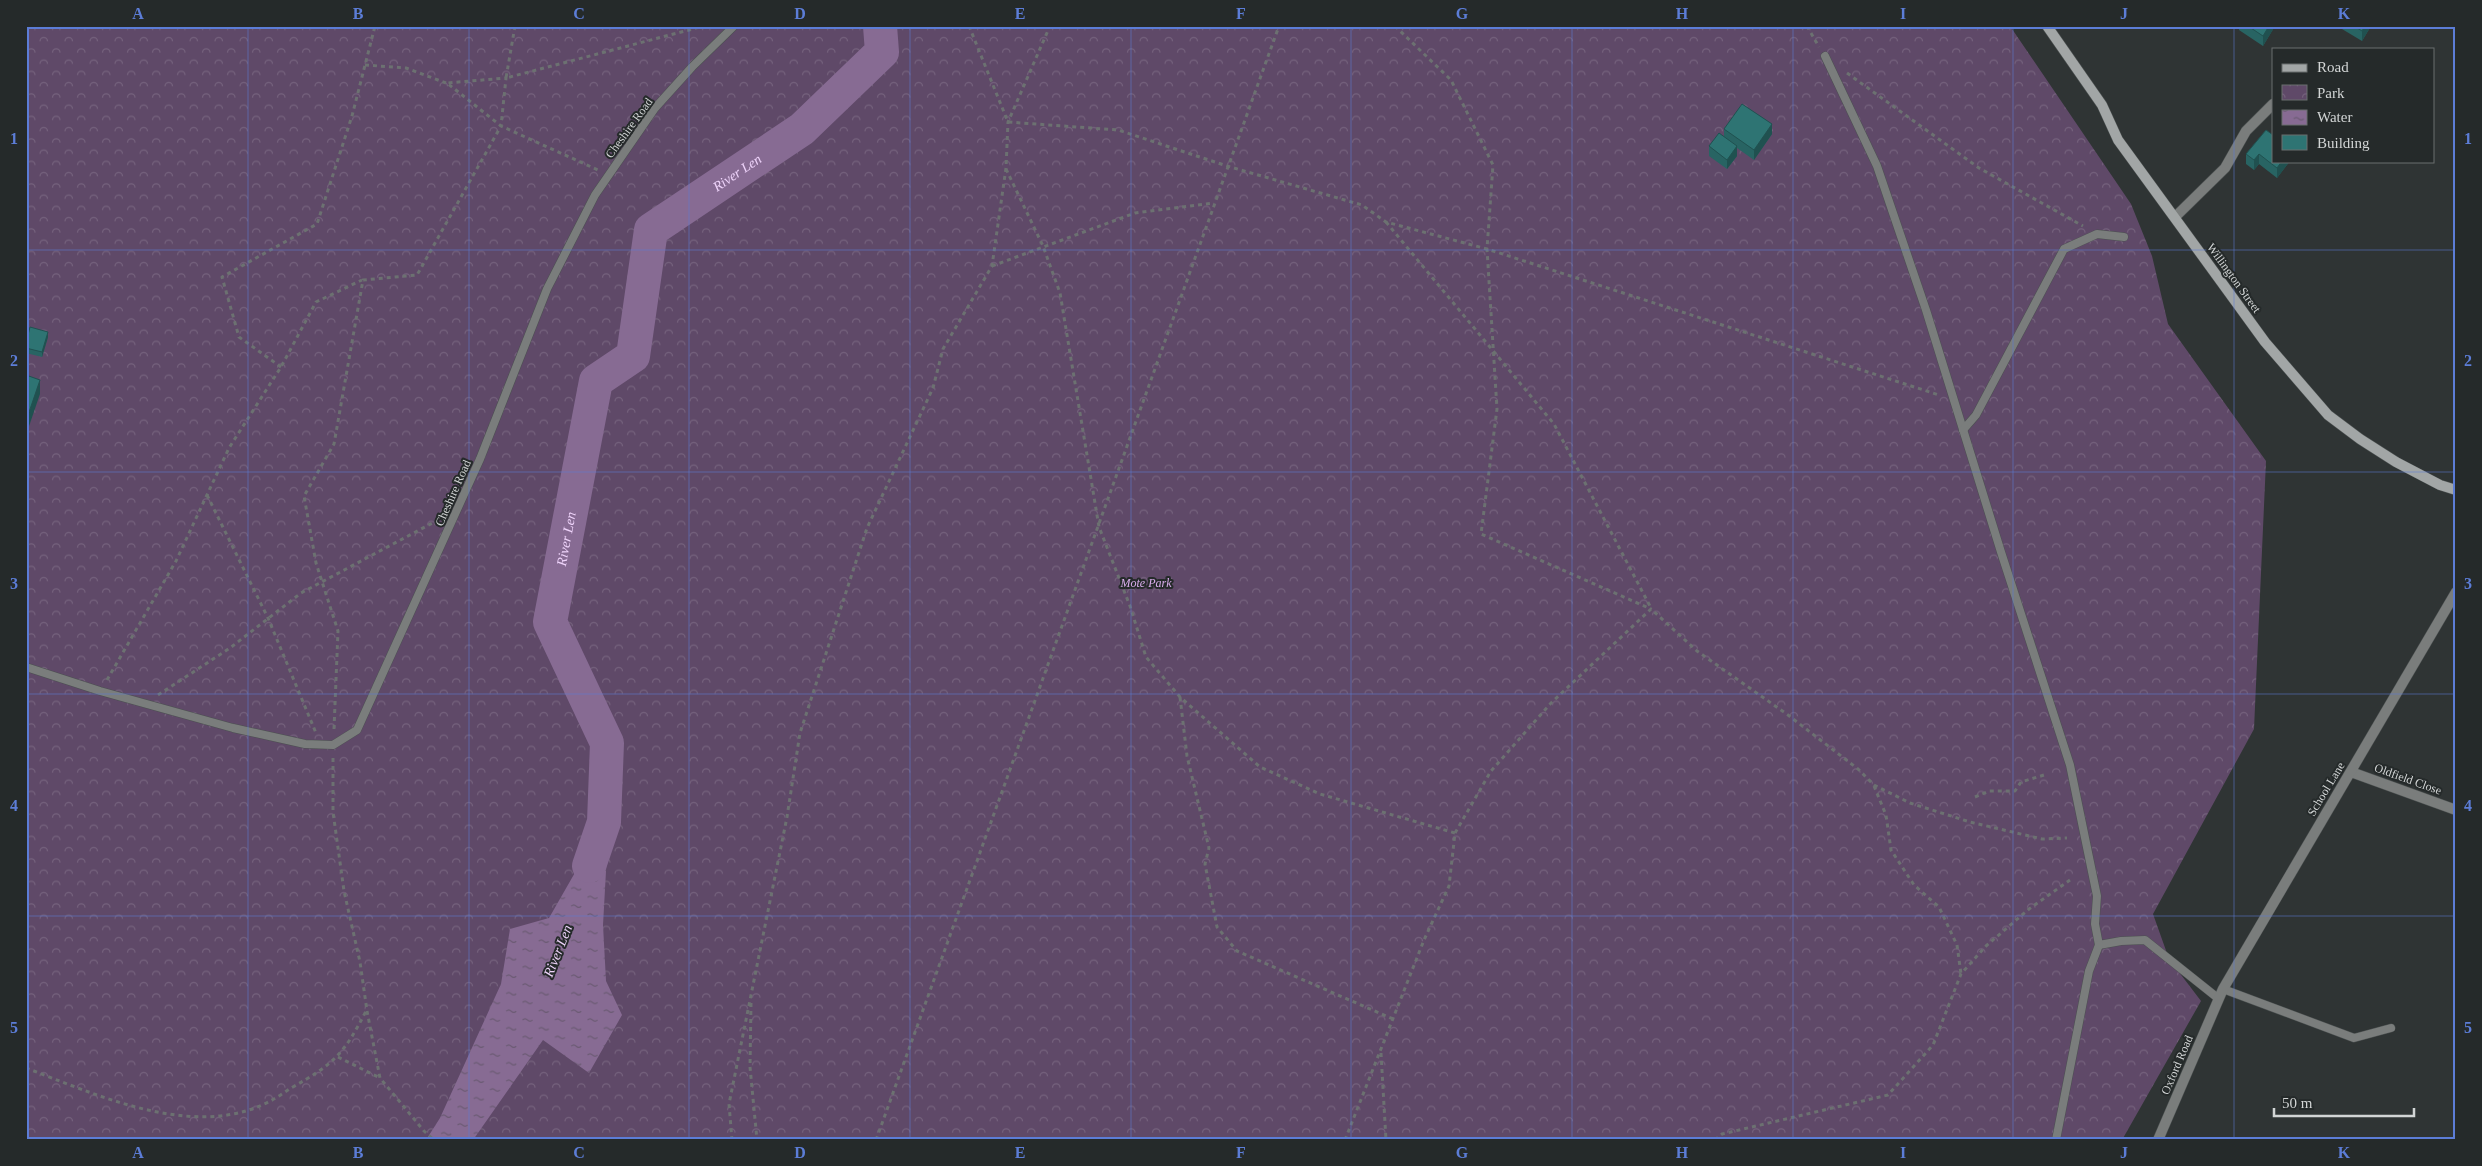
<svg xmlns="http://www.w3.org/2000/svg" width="2482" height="1166" viewBox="0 0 2482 1166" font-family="Georgia,serif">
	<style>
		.park { fill: url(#park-crowns) }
		.water { fill: url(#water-ripples) }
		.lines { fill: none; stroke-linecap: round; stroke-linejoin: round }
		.river { stroke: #876b93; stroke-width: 34 }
		.lane-casing { stroke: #4c5151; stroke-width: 9 }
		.street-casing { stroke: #4c5151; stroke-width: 11 }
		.secondary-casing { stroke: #4c5151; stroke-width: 11 }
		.path { stroke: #6c7171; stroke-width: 3; stroke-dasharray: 4 4; stroke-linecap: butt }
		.lane { stroke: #7a7d7c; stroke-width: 8 }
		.street { stroke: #7a7d7c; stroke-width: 10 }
		.secondary { stroke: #a2a6a6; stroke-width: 10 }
		.wall { fill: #286463 }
		.shaded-wall { fill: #205150 }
		.building { fill: #2e7473; stroke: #205150 }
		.grid { fill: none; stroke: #5c7dd7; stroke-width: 1; stroke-opacity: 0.55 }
		.labels { text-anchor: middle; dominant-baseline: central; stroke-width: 4; stroke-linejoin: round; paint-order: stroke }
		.street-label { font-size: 12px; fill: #d2d5d5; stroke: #252a2a }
		.park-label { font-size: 12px; font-style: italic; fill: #daaded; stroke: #252a2a }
		.water-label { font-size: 14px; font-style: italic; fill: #efd4fb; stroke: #252a2a }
		.neatline { fill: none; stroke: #5c7dd7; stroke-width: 2 }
		.grid-label { font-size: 16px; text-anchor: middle; font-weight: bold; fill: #5c7dd7 }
	</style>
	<defs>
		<pattern id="park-crowns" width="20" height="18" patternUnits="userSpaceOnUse" patternTransform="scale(1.25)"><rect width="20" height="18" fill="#5f4968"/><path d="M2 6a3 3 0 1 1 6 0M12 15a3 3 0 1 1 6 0" fill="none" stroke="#75627d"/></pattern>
		<pattern id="water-ripples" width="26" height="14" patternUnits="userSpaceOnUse" patternTransform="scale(1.25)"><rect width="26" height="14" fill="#876b93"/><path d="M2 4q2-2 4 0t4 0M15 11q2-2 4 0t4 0" fill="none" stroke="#6a5a72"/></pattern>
	</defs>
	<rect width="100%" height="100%" fill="#2f3434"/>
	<!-- park -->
	<polygon class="park" points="26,26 2010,26 2131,204 2152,256 2168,324 2266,461 2254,729 2153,914 2169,959 2201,1001 2122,1140 26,1140"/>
	<!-- water -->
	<polygon class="water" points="604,822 607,853 603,925 606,981 622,1015 589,1073 543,1040 473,1140 426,1140 440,1118 501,984 510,929 549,918"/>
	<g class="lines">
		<!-- river -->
		<path class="river" id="s1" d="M589 866 604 822 607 743 550 622 596 381 633 356 651 230 802 129 882 52 880 26"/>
		<!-- lane casing -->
		<g class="lane-casing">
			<g id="lane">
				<polyline points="1825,56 1877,166 1926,310 2001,552 2070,765 2097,896 2095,924 2099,945 2121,941 2145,940 2219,999"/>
				<polyline points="1963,430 1976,415 2064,249 2097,234 2124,237"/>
				<polyline points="26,667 100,691 233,728 305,744 333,745 357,730 480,459 547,289 595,195 655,108 692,67 734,26"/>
				<polyline points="2223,989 2354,1038 2391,1028"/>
				<polyline points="2056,1140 2089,971 2099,945"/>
			</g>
		</g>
		<!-- street casing -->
		<g class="street-casing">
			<g id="street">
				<polyline points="2175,217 2225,168 2246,131 2273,104"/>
				<polyline points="2351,772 2456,810"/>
				<polyline points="2158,1140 2223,989 2456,592"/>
			</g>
		</g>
		<!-- secondary casing -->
		<g class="secondary-casing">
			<polyline id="secondary" points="2047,26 2102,105 2118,140 2265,342 2328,415 2360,439 2396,462 2440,485 2456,490"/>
		</g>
		<!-- path -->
		<g class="path">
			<polyline points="515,26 506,78 704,26"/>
			<polyline points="969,26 1008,122 1118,130 1227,166 1362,205 1386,222 1487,249 1939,395"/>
			<polyline points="1395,26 1451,80 1493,165 1487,249 1497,409 1481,534 1651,609"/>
			<polyline points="1807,26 1819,47"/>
			<polyline points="365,65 406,68 446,83"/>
			<polyline points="1847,73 1979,168 2083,226"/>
			<polyline points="1006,169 1043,246 1060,293 1099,527 1130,606 1146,657 1180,697 1260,767 1320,794 1455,833"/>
			<polyline points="1386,222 1554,424 1651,608"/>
			<polyline points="992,266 1135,213 1214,203"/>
			<polyline points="281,367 239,337 222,277 317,224 352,116 375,26"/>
			<polyline points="207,495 268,618 316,733"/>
			<polyline points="107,680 176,561 229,448 281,367 316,302 362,280"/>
			<polyline points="158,695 230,648 301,593 438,520"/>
			<polyline points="1180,697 1187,756 1209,848 1205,864 1217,927 1237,951 1393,1019"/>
			<polyline points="334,729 338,631 316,563 304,496 334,444 363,280 417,275 501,126 447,83 506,78 501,126 598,170"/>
			<polyline points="333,758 333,812 344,891 360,962 367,1011 380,1078 424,1131 434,1140"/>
			<polyline points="1874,786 1886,815 1891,850 1914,885 1939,907 1957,945 1961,974"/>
			<polyline points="1975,797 1989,791 2015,791 2021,782 2044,775"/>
			<polyline points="751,1003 750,1067 757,1140"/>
			<polyline points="1381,1053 1386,1140"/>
			<polyline points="338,1057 380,1078"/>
			<path d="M26 1068C95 1094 188 1138 262 1105 272 1101 282 1094 291 1088 334 1064 344 1054 366 1011"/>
			<polyline points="732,1140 729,1104 787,817 800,733 867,528 933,388 943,349 992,266 1006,168 1008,122 1050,26"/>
			<polyline points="876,1140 1279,26"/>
			<polyline points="1345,1140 1424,940 1449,886 1455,833 1491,771 1551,703 1651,609 1697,651 1788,715 1858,769 1874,785 1910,803 1970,822 2042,839 2067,838"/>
			<polyline points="1715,1140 1722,1134 1888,1095 1933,1045 1961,974 1986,946 2029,909 2070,880"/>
		</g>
		<!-- lane -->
		<use href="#lane" class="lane"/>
		<!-- street -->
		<use href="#street" class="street"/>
		<!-- secondary -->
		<use href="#secondary" class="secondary"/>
	</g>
	<!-- wall -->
	<g class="wall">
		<polygon points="2239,26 2275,26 2263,46 2239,30"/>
		<polygon points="2337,26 2371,26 2362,41"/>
		<polygon points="1724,129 1772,134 1754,160 1737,148 1737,156 1727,169 1709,156 1709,146 1724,137"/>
		<polygon points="2266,130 2273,161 2290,161 2277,178 2259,164 2254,170 2246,164 2246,154"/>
		<polygon points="48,337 42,357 26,353 26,343"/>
	</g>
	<!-- shaded-wall -->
	<g class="shaded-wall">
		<polygon points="2269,26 2275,26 2263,46 2263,36"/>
		<polygon points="2365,26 2371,26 2362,41 2362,31"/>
		<polygon points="1772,124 1772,134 1754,160 1754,150"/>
		<polygon points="1737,146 1737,156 1727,169 1727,160"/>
		<polygon points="2259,154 2259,164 2254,170 2254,160"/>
		<polygon points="2282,161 2290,161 2277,178 2277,168"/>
		<polygon points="48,332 48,337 42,357 42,352"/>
		<polygon points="40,380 40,394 26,435 26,421"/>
	</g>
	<!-- building -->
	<g class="building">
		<polygon points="2248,26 2269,26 2263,36"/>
		<polygon points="2354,26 2365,26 2362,31"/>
		<polygon points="1742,104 1772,124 1754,150 1724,129"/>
		<polygon points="2266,130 2273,135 2273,161 2282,161 2277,168 2259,154 2254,160 2246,154"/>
		<polygon points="1719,133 1737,146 1727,160 1709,146"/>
		<polygon points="30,327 48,332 42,352 26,348 26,343"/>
		<polygon points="26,375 40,380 26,421"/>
	</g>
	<!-- grid -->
	<path class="grid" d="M248 26V1140M469 26V1140M689 26V1140M910 26V1140M1131 26V1140M1351 26V1140M1572 26V1140M1793 26V1140M2013 26V1140M2234 26V1140M26 250H2456M26 472H2456M26 694H2456M26 916H2456"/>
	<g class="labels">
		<!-- street labels -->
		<g class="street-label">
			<text transform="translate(629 128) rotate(-54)">Cheshire Road</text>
			<text transform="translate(2234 278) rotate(54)">Willington Street</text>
			<text transform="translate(453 493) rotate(-66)">Cheshire Road</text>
			<text transform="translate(2408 779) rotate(20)">Oldfield Close</text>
			<text transform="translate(2326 789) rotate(-59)">School Lane</text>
			<text transform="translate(2177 1065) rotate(-67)">Oxford Road</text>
		</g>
		<!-- park labels -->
		<g class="park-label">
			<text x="1146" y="583">Mote Park</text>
		</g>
		<!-- water labels -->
		<g class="water-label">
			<text stroke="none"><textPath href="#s1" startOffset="780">River Len</textPath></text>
			<text stroke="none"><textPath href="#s1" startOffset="344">River Len</textPath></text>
			<text transform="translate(558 951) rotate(-68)">River Len</text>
		</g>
	</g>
	<!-- border -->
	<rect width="2482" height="1166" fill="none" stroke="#252a2a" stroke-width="55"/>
	<!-- legend -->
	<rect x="2272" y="48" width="162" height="115" fill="#252a2a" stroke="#6a6e6e"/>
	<rect x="2282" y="64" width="25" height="8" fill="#a2a6a6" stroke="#6a6e6e"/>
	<text x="2317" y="72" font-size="15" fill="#d2d5d5">Road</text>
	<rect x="2282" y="85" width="25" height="15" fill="url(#park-crowns)" stroke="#6a6e6e"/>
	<text x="2317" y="98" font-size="15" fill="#d2d5d5">Park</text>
	<rect x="2282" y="110" width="25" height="15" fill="url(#water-ripples)" stroke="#6a6e6e"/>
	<text x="2317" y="122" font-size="15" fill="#d2d5d5">Water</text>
	<rect x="2282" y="135" width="25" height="15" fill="#2e7473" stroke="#6a6e6e"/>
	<text x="2317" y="148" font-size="15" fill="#d2d5d5">Building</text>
	<!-- scale -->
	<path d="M2274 1108v8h140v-8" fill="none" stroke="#d2d5d5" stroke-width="2.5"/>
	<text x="2282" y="1108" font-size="15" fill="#d2d5d5" stroke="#252a2a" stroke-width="4" paint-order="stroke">50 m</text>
	<rect x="28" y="28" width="2426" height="1110" class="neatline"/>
	<g class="grid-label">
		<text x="138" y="19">A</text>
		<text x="358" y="19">B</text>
		<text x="579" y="19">C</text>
		<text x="800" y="19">D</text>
		<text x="1020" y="19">E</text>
		<text x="1241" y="19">F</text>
		<text x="1462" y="19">G</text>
		<text x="1682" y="19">H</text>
		<text x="1903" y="19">I</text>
		<text x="2124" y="19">J</text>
		<text x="2344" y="19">K</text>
		<text x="14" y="144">1</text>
		<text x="2468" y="144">1</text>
		<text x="14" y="366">2</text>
		<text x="2468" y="366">2</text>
		<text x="14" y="589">3</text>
		<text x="2468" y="589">3</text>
		<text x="14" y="811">4</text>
		<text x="2468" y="811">4</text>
		<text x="14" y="1033">5</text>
		<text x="2468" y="1033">5</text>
		<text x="138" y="1158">A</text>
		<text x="358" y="1158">B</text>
		<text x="579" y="1158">C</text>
		<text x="800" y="1158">D</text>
		<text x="1020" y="1158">E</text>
		<text x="1241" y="1158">F</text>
		<text x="1462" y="1158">G</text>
		<text x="1682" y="1158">H</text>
		<text x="1903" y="1158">I</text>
		<text x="2124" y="1158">J</text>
		<text x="2344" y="1158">K</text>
	</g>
</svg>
